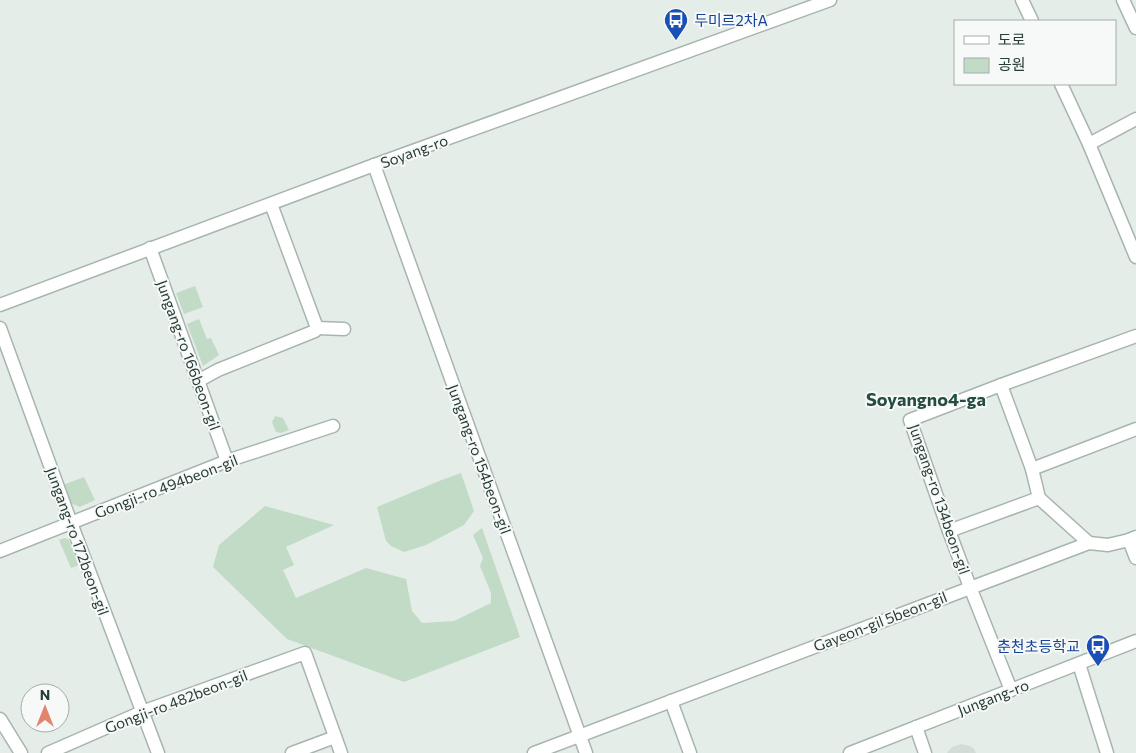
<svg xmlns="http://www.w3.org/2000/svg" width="1136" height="753" viewBox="0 0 1136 753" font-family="Commissioner,'Noto Sans KR',sans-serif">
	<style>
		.built { fill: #d4dcd8 }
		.green { fill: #c1dbc7 }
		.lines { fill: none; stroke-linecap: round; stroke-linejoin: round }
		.minor-casing { stroke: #a8b5af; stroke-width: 15 }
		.minor { stroke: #fff; stroke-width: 12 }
		.labels { text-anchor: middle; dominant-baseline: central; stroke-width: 4; stroke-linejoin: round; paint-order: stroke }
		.transit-label { font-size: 15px; fill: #164399; stroke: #f6f9f7; text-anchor: start }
		.street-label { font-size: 15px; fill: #263d35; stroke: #f6f9f7 }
		.quarter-label { font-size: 18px; font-weight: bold; fill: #244d41; stroke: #f6f9f7 }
	</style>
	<rect width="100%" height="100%" fill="#e5ede9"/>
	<!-- built -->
	<polygon class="built" points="961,744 970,746 974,749 976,753 947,753 952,747"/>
	<!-- green -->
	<g class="green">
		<polygon points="195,286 203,307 184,314 176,293"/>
		<polygon points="199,319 207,339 211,338 219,355 203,366 187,324"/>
		<polygon points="275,416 283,418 289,430 281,433 276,432 272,422"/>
		<polygon points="461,473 474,511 464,525 426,545 404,552 391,546 386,541 377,507 439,481"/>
		<polygon points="84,477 95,500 80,507 70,503 63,485"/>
		<polygon points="265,506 334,525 286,547 294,565 283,570 296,598 366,568 406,579 412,611 422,623 454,621 491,603 491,593 480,566 483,558 473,535 482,528 520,637 404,682 287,639 213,567 219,545"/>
		<polygon points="64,538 68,539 79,565 71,568 59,540"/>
	</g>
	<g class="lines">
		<!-- minor casing -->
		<g class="minor-casing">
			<g id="minor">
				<polyline points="1022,0 1032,21"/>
				<polyline points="1123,0 1136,28"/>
				<polyline points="1061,84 1089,144 1136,257"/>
				<polyline points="1089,144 1136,119"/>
				<polyline points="374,165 586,753"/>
				<polyline points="150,248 227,461"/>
				<polyline points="0,305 374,165 830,0"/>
				<polyline points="0,328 71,523 158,753"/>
				<polyline points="317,328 344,329"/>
				<polyline points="198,381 218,370 315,331 317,328 271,204"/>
				<polyline points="1001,385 1032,469 1039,498 1089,543"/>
				<polyline points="1032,469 1136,429"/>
				<polyline points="949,531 1039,498"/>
				<polyline points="1129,540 1136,558"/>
				<polyline points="0,551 227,461 333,426"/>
				<polyline points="1079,664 1107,753"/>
				<polyline points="1011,690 970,587 949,531 910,420 1001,385 1136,336"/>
				<polyline points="671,701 690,753"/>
				<polyline points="0,719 21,753"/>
				<polyline points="916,727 925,753"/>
				<polyline points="48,753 142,712 305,653 341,753"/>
				<polyline points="292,753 335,737"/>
				<polyline points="534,753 1089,543 1108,545 1129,540 1136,537"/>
				<polyline points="850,753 1136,641"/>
			</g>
		</g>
		<!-- minor -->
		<use href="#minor" class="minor"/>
	</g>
	<!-- icons -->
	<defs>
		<g id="bus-pin" transform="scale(1.25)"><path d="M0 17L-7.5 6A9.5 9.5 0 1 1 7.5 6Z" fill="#1a4fb4" stroke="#f6f9f7"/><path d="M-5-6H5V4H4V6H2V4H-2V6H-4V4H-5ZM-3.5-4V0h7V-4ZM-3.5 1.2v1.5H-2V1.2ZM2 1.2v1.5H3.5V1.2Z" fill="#fff"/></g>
	</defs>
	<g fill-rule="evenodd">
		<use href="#bus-pin" x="676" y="20"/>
		<use href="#bus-pin" x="1098" y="646"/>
	</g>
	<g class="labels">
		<!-- transit labels -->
		<g class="transit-label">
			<text x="694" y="20">두미르2차A</text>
			<text x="1080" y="646" text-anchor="end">춘천초등학교</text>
		</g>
		<!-- street labels -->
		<g class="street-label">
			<text transform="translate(414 151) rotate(-20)">Soyang-ro</text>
			<text transform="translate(189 355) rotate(70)">Jungang-ro 166beon-gil</text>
			<text transform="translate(480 459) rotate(70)">Jungang-ro 154beon-gil</text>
			<text transform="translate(166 486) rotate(-21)">Gongji-ro 494beon-gil</text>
			<text transform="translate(940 499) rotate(71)">Jungang-ro 134beon-gil</text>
			<text transform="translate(78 541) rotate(70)">Jungang-ro 172beon-gil</text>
			<text transform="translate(880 621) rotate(-21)">Gayeon-gil 5beon-gil</text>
			<text transform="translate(993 697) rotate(-21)">Jungang-ro</text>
			<text transform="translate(176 701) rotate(-21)">Gongji-ro 482beon-gil</text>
		</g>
		<!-- quarter labels -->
		<g class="quarter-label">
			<text x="926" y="399">Soyangno4-ga</text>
		</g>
	</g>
	<!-- legend -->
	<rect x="954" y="20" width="162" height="65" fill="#f6f9f7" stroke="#a3aea9"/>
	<rect x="964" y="36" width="25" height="8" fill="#ffffff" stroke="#a3aea9"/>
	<text x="998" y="45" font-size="15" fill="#263d35">도로</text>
	<rect x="964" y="58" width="25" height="15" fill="#c1dbc7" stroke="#a3aea9"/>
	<text x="998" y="70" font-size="15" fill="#263d35">공원</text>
	<!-- north arrow -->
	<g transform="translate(45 708)"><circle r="24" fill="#f6f9f7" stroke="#a3aea9"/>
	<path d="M0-4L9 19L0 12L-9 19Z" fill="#e2846e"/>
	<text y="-8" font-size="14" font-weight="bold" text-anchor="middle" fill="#263d35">N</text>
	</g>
</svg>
